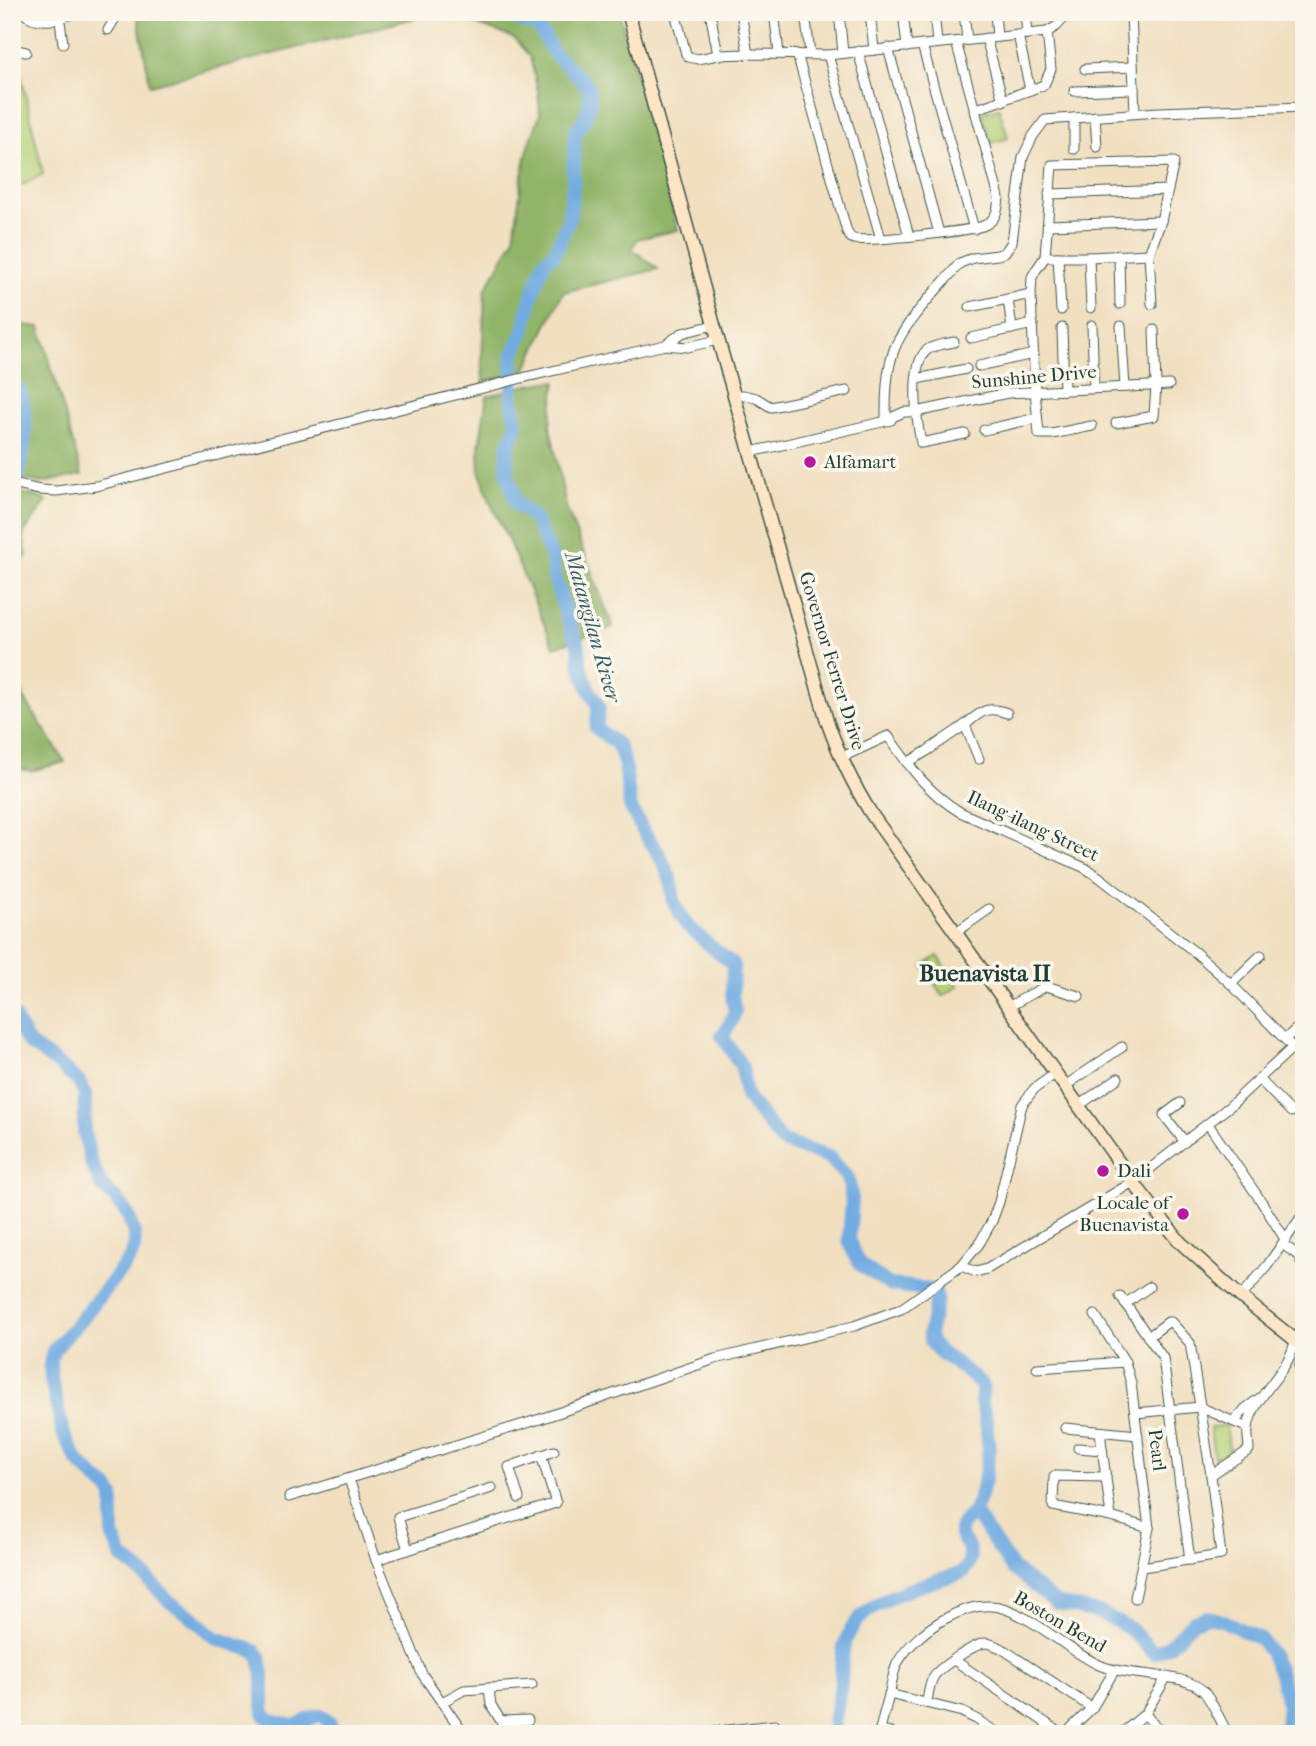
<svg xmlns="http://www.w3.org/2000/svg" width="1316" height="1746" viewBox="0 0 1316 1746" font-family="'IM FELL French Canon',serif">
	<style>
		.green { fill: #b6d278; stroke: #6a8856; stroke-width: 2 }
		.forest { fill: #90b468; stroke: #58784e; stroke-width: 2 }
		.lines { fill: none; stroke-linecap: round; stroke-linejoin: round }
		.river { stroke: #71abe1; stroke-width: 14 }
		.street-casing { stroke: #3e5549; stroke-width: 11 }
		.secondary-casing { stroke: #3e5549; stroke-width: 15 }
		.street { stroke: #fff; stroke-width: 9 }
		.secondary { stroke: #fde5c5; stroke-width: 12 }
		.poi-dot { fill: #b5179e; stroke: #fbf7ec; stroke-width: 2.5 }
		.labels { text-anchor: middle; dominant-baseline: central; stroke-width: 7; stroke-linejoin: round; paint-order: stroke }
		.street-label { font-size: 19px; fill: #1f3d34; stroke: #fbf7ec }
		.poi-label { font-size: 19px; fill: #1f3d34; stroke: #fbf7ec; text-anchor: start }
		.water-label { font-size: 21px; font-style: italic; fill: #385e68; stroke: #fbf7ec }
		.quarter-label { font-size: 23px; font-weight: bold; fill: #1f3d34; stroke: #fbf7ec }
	</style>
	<rect width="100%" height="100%" fill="#fbf7ec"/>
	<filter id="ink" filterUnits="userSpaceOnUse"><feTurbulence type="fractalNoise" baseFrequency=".0143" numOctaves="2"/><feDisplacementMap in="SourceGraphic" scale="14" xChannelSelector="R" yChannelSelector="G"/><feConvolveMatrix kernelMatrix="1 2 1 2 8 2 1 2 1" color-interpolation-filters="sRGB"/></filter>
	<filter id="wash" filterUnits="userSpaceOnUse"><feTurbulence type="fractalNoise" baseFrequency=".00686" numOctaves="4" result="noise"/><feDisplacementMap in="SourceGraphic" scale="28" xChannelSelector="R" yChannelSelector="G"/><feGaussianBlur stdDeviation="1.57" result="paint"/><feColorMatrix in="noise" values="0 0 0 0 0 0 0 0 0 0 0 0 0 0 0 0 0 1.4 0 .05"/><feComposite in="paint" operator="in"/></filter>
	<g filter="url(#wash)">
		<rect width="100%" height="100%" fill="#f1dfc0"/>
		<!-- green -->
		<g class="green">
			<polygon points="21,75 43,174 12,190 12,76"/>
			<polygon points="999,108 1008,138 991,143 982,113"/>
			<polygon points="938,956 958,986 943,996 923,966"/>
			<polygon points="1226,1425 1230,1455 1214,1457 1210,1428"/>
		</g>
		<!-- forest -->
		<g class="forest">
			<polygon points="137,12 439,12 150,85"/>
			<polygon points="458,12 619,12 678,230 637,239 632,249 658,269 563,292 525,371 483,382 482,360 485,290 514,239 523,170 529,145 540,115 538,91 530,57 514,38 473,23"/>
			<polygon points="12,324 40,327 82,475 41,483 12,477"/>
			<polygon points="556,381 550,426 566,507 613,627 554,647 506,535 491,504 480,473 479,447 487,396 528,385"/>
			<polygon points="12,491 38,497 47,501 23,534 27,555 12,572"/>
			<polygon points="12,658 24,698 65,762 31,771 12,767"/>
		</g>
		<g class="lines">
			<!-- river -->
			<g class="river">
				<polyline points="508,12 520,21 537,25 553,52 588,86 590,103 583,122 575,133 573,184 569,219 554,254 544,262 531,299 524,331 513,354 512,397 517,425 508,448 507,470 516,503 534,518 551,555 555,581 566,615 579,647 580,664 588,687 599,707 596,728 618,745 625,765 630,806 642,829 659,854 671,880 674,902 687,926 733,965 732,996 735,1011 731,1022 722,1036 742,1067 746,1096 782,1142 829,1157 848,1178 852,1199 849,1240 854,1254 862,1266 890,1285 926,1289 935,1293 937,1299 929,1334 931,1342 937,1350 962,1368 983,1386 981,1402 986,1419 989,1450 984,1484 974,1512 1012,1568 1056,1603 1100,1613 1129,1628 1154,1653 1170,1645 1194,1621 1207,1617 1224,1621 1260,1639 1270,1652 1280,1674 1288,1705 1285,1734"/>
				<path d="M12 379C16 386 20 392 22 399 30 427 21 469 12 495"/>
				<polyline points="12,1014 29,1044 54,1061 79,1082 85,1094 84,1131 91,1162 102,1186 117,1200 128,1215 134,1233 135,1246 130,1258 83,1317 53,1351 50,1364 51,1378 63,1433 77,1460 96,1479 107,1487 113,1496 113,1537 122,1557 141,1572 170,1602 190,1615 216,1638 255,1651 260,1657 263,1675 263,1706 264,1713 267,1717 271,1721 294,1726 316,1716 322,1716 329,1722 335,1734"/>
				<path d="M834 1734C833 1717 838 1707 840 1691 843 1673 839 1656 847 1638 861 1599 925 1584 961 1573 969 1567 972 1558 968 1547 965 1541 960 1537 960 1531 961 1523 968 1517 974 1512"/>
			</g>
		</g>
	</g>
	<g filter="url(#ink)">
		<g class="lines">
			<!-- street casing -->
			<g class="street-casing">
				<g id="street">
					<path d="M22 12C37 25 59 21 76 12"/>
					<polyline points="675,12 686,54 689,57 698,59 718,55 748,54 828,55 1047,32 1057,26 1069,12"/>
					<polyline points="710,12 718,55"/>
					<polyline points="741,12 748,54"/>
					<polyline points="774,12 779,53"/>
					<polyline points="805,12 810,54"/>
					<polyline points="839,12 843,53"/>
					<polyline points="870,12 874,50"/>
					<polyline points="903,12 907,47"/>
					<polyline points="934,12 937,43"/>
					<polyline points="964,12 967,40"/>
					<polyline points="995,12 997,37"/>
					<polyline points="1025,12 1027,34"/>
					<polyline points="1131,12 1135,113"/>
					<polyline points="1131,13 1162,12"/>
					<polyline points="59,14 63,43"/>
					<polyline points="108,30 119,12"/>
					<polyline points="1018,35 1030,90"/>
					<polyline points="986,38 1003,101"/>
					<polyline points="922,45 974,229"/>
					<polyline points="888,48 939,233"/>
					<polyline points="12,49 26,52"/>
					<polyline points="858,51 909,236"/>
					<path d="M797 54 847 232C850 236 849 238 854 239 867 242 975 231 985 225 997 219 998 209 999 197L956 42"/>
					<polyline points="828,55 881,239"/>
					<polyline points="1085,69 1133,67"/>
					<polyline points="1074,91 1134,89"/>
					<polyline points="974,110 1044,85 1051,69 1047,32"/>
					<polyline points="1095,116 1097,147"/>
					<polyline points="1074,118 1074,149"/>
					<polyline points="1114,192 1168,190"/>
					<polyline points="1049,194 1110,192"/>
					<polyline points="1048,225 1161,221"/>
					<polyline points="1119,255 1120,304"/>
					<polyline points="1045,257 1089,257 1149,254"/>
					<polyline points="1058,257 1061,310"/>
					<polyline points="1089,257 1091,308"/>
					<polyline points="1008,299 1012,329"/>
					<polyline points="970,307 1031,294"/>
					<polyline points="1092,325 1094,388"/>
					<polyline points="1121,326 1125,387"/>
					<polyline points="1062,328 1064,390"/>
					<polyline points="971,338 1033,324"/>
					<path d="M954 342C946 344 933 345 927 350 909 364 917 423 921 443L965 434"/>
					<polyline points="665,345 682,333 714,325"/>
					<polyline points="979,366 1034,354"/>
					<polyline points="917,379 966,369"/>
					<polyline points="735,395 743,395 756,398 771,407 847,391"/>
					<path d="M886 420C886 398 886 372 894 350 904 322 940 287 960 263L973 258 998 255 1005 252 1012 242 1023 157 1033 136 1045 120 1159 112 1304 107"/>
					<polyline points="886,420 904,412 916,412 1008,393 1169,385"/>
					<polyline points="1116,423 1154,416 1156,386 1154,330"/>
					<polyline points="1092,426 1052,434 1039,434 1035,391 1031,294 1032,277 1036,270 1045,257 1052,165 1174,162 1161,221 1149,254 1152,304"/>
					<polyline points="984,430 1037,418"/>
					<polyline points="751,452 891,420"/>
					<polyline points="12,484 40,490 56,491 96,486 526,377 665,345 687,347 718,340"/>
					<path d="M965 725C981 712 986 705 1007 713"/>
					<path d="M840 758 888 736C910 767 927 792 960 812L1085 868 1099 877 1196 953 1231 984 1304 1059"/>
					<polyline points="907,763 927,751 965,725 979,759"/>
					<polyline points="955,933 989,909"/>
					<polyline points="1231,984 1261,955"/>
					<polyline points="1008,1007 1046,986 1079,996"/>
					<polyline points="1285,1039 1304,1022"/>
					<polyline points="1260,1080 1291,1112"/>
					<polyline points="1065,1086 1122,1047"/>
					<polyline points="1180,1103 1164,1115 1185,1142"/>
					<polyline points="1078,1106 1118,1078"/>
					<polyline points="1208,1124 1261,1201 1285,1239"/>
					<polyline points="1282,1244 1301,1257 1301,1262 1304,1265"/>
					<polyline points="961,1266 976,1272 987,1269 1133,1182 1230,1106 1292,1048"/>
					<polyline points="1120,1296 1163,1358 1190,1560"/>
					<polyline points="1241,1297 1267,1266 1304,1213"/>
					<polyline points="1125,1304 1149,1287"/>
					<polyline points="1095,1315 1125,1362 1131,1383 1149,1528 1135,1598"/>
					<polyline points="1304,1356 1299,1366 1304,1375"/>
					<polyline points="1037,1368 1125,1362"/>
					<polyline points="1135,1413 1200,1407 1248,1428"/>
					<polyline points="1234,1422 1245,1409 1260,1398"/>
					<polyline points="1065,1428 1138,1435"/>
					<polyline points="1100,1432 1111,1517"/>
					<polyline points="1078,1448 1102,1450"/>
					<path d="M1211 1475 1249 1450C1249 1443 1247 1435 1248 1428 1252 1396 1291 1371 1295 1340"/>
					<polyline points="1106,1477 1054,1476 1053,1506 1111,1517 1149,1528"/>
					<polyline points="349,1479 376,1560 418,1664 422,1674 464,1734"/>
					<polyline points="289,1497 540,1419 715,1359 854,1326 901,1309 961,1266 979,1244 992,1221 999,1202 1022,1105 1034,1089 1056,1073"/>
					<polyline points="519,1498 509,1467 554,1451"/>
					<polyline points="408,1550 398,1517 492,1488"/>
					<polyline points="376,1560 556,1503 541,1455"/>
					<polyline points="1142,1567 1221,1555 1211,1475 1190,1343 1171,1322 1168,1322 1148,1337"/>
					<polyline points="954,1660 1062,1734"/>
					<polyline points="489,1688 491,1705 509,1734"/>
					<polyline points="889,1694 962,1712 976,1719 999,1734"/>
					<polyline points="442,1702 464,1690 532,1685"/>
					<path d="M927 1703C928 1694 929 1684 934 1676 939 1668 975 1644 985 1643 990 1643 996 1646 1001 1648L1092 1708"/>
					<polyline points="1145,1714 1162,1734"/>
					<polyline points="501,1721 528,1720"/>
					<polyline points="880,1730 894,1734"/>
					<polyline points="690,1734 775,1725 775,1734"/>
					<path d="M879 1734C882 1720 886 1706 890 1692 892 1682 893 1671 898 1662 916 1631 970 1595 1006 1609 1040 1622 1066 1649 1097 1664 1125 1678 1186 1671 1204 1692 1212 1701 1221 1722 1228 1734"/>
					<polyline points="1065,1734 1092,1708 1114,1671"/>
					<polyline points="1121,1734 1145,1714 1166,1678"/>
				</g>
			</g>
			<!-- secondary casing -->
			<g class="secondary-casing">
				<path id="secondary" d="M628 12 714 325 827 721C840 757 852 783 872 815L1133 1182 1180 1242 1241 1297 1304 1347"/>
			</g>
			<!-- street -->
			<use href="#street" class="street"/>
			<!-- secondary -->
			<use href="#secondary" class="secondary"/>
		</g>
	</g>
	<!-- markers -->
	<g class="poi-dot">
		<circle cx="810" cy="462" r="7"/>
		<circle cx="1103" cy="1171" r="7"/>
		<circle cx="1183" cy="1214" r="7"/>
	</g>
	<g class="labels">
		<!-- street labels -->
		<g class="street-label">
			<text transform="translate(1034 377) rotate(-5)">Sunshine Drive</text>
			<text transform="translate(832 661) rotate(73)">Governor Ferrer Drive</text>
			<text transform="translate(1033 826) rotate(25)">Ilang-ilang Street</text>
			<text transform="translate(1157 1450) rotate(83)">Pearl</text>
			<text transform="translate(1060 1622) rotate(30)">Boston Bend</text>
		</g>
		<!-- poi labels -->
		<g class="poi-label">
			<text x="824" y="462">Alfamart</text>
			<text x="1117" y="1171">Dali</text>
			<text x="1169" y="1203" text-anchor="end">Locale of<tspan x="1169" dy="22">Buenavista</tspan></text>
		</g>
		<!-- water labels -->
		<g class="water-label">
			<text transform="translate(593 627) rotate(74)">Matangilan River</text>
		</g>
		<!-- quarter labels -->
		<g class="quarter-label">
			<text x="985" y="973">Buenavista II</text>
		</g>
	</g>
	<!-- margin -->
	<rect width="1316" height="1746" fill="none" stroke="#fbf7ec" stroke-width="42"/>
</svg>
